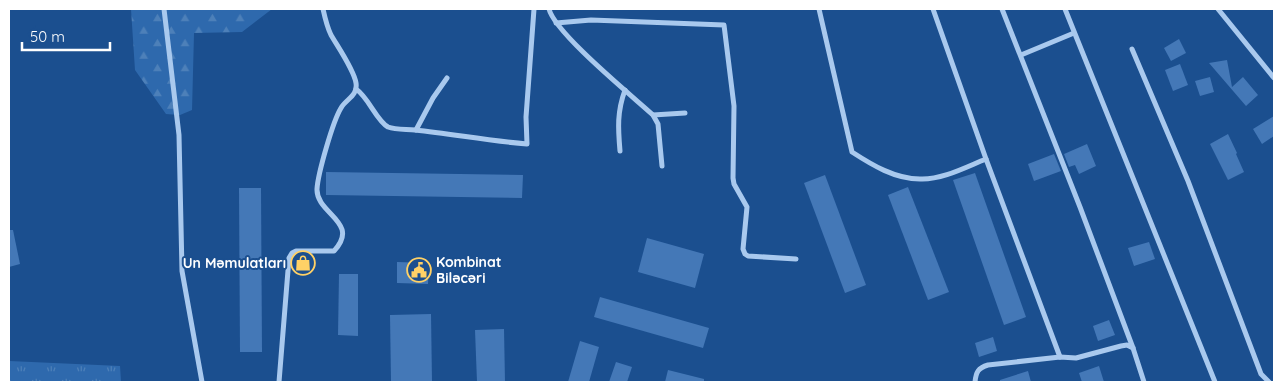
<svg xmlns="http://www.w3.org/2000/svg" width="1283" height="391" viewBox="0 0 1283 391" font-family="Quicksand,sans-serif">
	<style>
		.forest { fill: url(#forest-firs) }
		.park { fill: url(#park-tufts) }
		.building { fill: #4478b7 }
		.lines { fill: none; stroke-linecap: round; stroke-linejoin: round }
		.minor { stroke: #a9c9ee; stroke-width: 5 }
		.labels { text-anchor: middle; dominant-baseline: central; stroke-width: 4; stroke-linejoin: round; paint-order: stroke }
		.poi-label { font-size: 14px; font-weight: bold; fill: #fff; stroke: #1b4f8f; text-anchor: start }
	</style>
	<defs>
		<pattern id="forest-firs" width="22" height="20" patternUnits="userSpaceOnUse" patternTransform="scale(1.25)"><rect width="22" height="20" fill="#2e69ad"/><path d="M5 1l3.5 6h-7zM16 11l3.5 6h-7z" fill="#4d80b9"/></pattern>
		<pattern id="park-tufts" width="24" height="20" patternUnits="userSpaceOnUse" patternTransform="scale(1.25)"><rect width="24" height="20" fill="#2e69ad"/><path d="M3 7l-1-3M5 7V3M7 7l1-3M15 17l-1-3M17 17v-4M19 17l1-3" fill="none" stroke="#4d80b9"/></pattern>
	</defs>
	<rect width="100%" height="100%" fill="#1b4f8f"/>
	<!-- forest -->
	<polygon class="forest" points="131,9 272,9 242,32 194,33 192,110 180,115 166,114 135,70"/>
	<!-- park -->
	<polygon class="park" points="9,361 120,366 121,382 9,382"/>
	<!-- building -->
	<g class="building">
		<polygon points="1179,39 1186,53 1171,61 1164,48"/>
		<polygon points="1227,60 1232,87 1243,77 1258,95 1246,106 1209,63"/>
		<polygon points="1180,64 1188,85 1173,91 1165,70"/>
		<polygon points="1210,77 1214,92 1200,96 1195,81"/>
		<polygon points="1274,116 1274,136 1262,144 1253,129"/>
		<polygon points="1228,134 1237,153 1236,154 1244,172 1228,180 1210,144"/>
		<polygon points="1087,144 1096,166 1079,174 1075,165 1069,167 1064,154"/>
		<polygon points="1054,154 1061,171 1034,181 1028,164"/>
		<polygon points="326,172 523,175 522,198 326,195"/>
		<polygon points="975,173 1026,317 1004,325 953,180"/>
		<polygon points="825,175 866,285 845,293 804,183"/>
		<polygon points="908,187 949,292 928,300 888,195"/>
		<polygon points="239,188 261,188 262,352 240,352"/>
		<polygon points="9,230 13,230 20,264 9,267"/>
		<polygon points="647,238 704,254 695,288 638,272"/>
		<polygon points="1149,242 1155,259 1134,266 1128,248"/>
		<polygon points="397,262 429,263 428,284 397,283"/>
		<polygon points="339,274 358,274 358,336 338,335"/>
		<polygon points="600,297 709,328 703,348 594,317"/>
		<polygon points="431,314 432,382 391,382 390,315"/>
		<polygon points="1109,320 1115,335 1098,341 1093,326"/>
		<polygon points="504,329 505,382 477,382 475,330"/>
		<polygon points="993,337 997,351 979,357 975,343"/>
		<polygon points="580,341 599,347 589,382 568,382"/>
		<polygon points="616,362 632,367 627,382 609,382"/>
		<polygon points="1099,366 1104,382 1082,382 1079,373"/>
		<polygon points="668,370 704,379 704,382 665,382"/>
		<polygon points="1028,371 1031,382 1000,382 1000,380"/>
	</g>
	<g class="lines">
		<!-- minor -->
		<g class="minor">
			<polyline points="164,9 179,135 182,271 202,382"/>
			<path d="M549 9C555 33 631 95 653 115L658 124 662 166"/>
			<path d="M819 9 852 152C872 165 895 179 920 179 942 180 966 167 986 159"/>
			<polyline points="933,9 986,159 1060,357"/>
			<polyline points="1002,9 1080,207 1133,348 1144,382"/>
			<polyline points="1065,9 1215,382"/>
			<polyline points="1218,9 1274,78"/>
			<polyline points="556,23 591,20 724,25 734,106 733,178 734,184 747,207 743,249 745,254 748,256 796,259"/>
			<polyline points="1132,49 1188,181 1261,374 1269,382"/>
			<polyline points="1021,55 1074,33"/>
			<path d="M356 89C369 98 376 120 388 127 396 130 407 129 415 130 453 134 489 141 527 144L526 117 534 9"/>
			<polyline points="653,115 685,113"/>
			<polyline points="416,130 433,98 447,78"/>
			<path d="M620 151C618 128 617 112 625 90"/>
			<path d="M279 382 289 258 292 253 296 251H334C361 222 316 214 317 189 318 173 333 121 341 108 346 99 358 96 356 83 354 70 338 47 331 35 327 27 325 18 323 9"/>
			<path d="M975 382C976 372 978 368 988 365L1060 357 1076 358 1121 346 1127 345 1133 348"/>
		</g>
	</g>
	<!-- icons -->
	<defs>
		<g id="shop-ring" transform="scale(1.25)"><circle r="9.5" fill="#1b4f8f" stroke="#ffd166" stroke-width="1.5"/><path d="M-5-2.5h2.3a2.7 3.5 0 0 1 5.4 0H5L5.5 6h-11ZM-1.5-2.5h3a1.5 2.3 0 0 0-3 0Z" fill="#ffd166"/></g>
		<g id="civic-ring" transform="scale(1.25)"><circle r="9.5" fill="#1b4f8f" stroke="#ffd166" stroke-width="1.5"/><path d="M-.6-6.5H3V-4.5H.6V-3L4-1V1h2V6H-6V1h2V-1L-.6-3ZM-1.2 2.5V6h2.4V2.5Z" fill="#ffd166"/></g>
	</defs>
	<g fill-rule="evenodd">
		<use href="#shop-ring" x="303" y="263"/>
		<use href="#civic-ring" x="419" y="270"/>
	</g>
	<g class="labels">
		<!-- poi labels -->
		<g class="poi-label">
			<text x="436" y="262">Kombinat<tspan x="436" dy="16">Biləcəri</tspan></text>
			<text x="286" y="263" text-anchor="end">Un Məmulatları</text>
		</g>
	</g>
	<!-- border -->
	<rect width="1283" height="391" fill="none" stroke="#ffffff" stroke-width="20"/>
	<!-- scale -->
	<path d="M22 42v8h88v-8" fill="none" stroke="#ffffff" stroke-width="2.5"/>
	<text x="30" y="42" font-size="15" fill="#ffffff" stroke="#1b4f8f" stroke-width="4" paint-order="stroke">50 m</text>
</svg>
